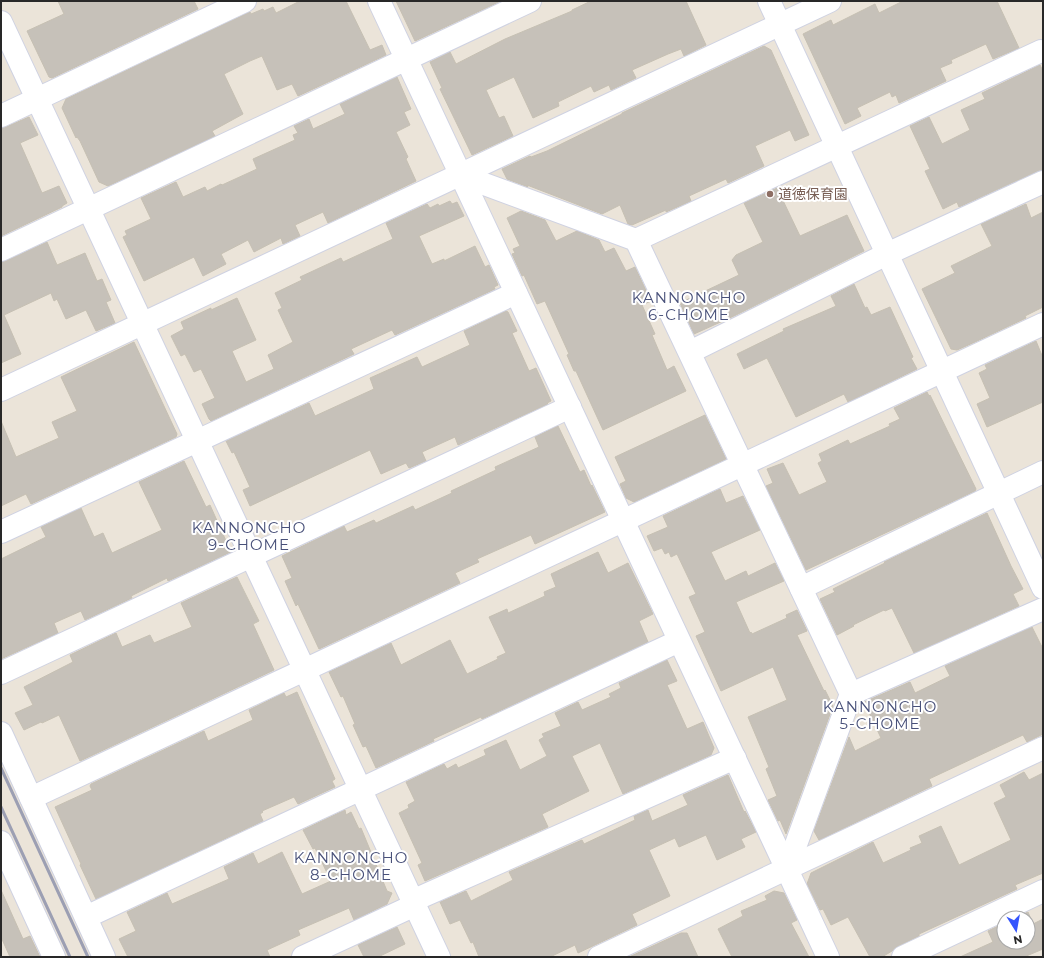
<svg xmlns="http://www.w3.org/2000/svg" width="1044" height="958" viewBox="0 0 1044 958" font-family="Montserrat,'Noto Sans JP',sans-serif">
	<style>
		.building { fill: #c6c1b9; stroke: #c6c0b3 }
		.lines { fill: none; stroke-linecap: round; stroke-linejoin: round }
		.minor-casing { stroke: #cfd2e2; stroke-width: 24 }
		.tertiary-casing { stroke: #cfd2e2; stroke-width: 24 }
		.minor { stroke: #fff; stroke-width: 22 }
		.tertiary { stroke: #fff; stroke-width: 22 }
		.rail { stroke: #9c9fb3; stroke-width: 3 }
		.education-dot { fill: #8d6e63; stroke: #fff; stroke-width: 1.5 }
		.labels { text-anchor: middle; dominant-baseline: central; stroke-width: 4; stroke-linejoin: round; paint-order: stroke }
		.education-label { font-size: 14px; fill: #785e54; stroke: #fff; text-anchor: start }
		.neighbourhood-label { font-size: 15px; letter-spacing: 1px; fill: #485079; stroke: #fff }
	</style>
	<rect width="100%" height="100%" fill="#ebe4d9"/>
	<!-- building -->
	<g class="building">
		<polygon points="58,1 194,1 198,9 52,78 49,77 27,31 64,14"/>
		<polygon points="300,1 346,1 370,50 382,45 386,55 298,96 292,84 277,90 262,56 250,61 224,74 243,114 212,131 215,136 108,186 99,182 80,141 77,137 76,138 62,108 66,99 250,12 251,14 263,9 264,11 273,7 276,13"/>
		<polygon points="396,1 501,1 415,41"/>
		<polygon points="591,1 686,1 706,45 684,56 681,49 668,54 632,70 636,78 611,90 609,85 594,92 591,86 558,102 559,106 533,118 514,77 486,90 499,118 504,116 513,136 472,155 440,89 442,88 430,62 450,52 456,64 505,39 572,11 572,10"/>
		<polygon points="903,1 997,1 1019,48 993,59 986,44 951,60 952,63 940,68 946,81 899,103 896,95 892,97 890,92 857,108 861,116 845,124 803,34 831,20 833,25 875,4 879,13"/>
		<polygon points="764,46 771,50 809,135 795,141 790,130 755,146 764,166 728,183 726,179 689,196 691,201 666,212 666,210 632,225 628,224 620,205 602,214 527,185 528,187 507,179 502,169 530,156 531,157 547,151 596,127 622,114 622,113"/>
		<polygon points="1040,65 1043,71 1043,170 1038,171 959,207 957,202 943,209 925,171 930,169 910,126 929,117 942,144 970,130 961,110 985,99 982,93"/>
		<polygon points="397,77 411,109 404,112 410,125 396,132 408,157 406,159 416,181 328,223 323,212 295,225 300,236 283,244 281,238 254,252 248,240 221,254 226,264 203,276 194,257 144,281 123,237 127,235 125,231 151,219 141,198 176,182 183,197 205,187 207,191 221,184 222,185 257,169 253,159 295,140 293,135 298,133 294,126 309,119 313,129 345,114 340,104"/>
		<polygon points="29,117 38,135 20,143 42,193 59,186 67,203 62,206 62,207 1,236 1,128 6,127"/>
		<polygon points="777,188 800,236 847,215 864,251 736,315 694,334 680,303 739,275 732,260 736,255 763,242 744,203"/>
		<polygon points="450,201 452,204 457,202 464,216 419,236 432,264 444,259 444,261 475,246 485,267 489,265 498,285 494,287 495,289 395,335 392,330 351,349 354,354 211,421 209,419 202,404 215,398 201,369 194,372 185,354 181,356 171,336 184,329 181,322 211,308 211,310 237,298 256,340 232,351 246,382 274,369 268,355 293,342 278,310 282,308 275,293 302,280 300,277 341,258 343,262 393,239 386,223 427,204 430,208 438,204 439,206"/>
		<polygon points="1026,204 1031,218 1043,212 1043,307 1025,316 1026,318 975,342 957,350 951,349 922,289 955,273 951,266 992,246 981,224"/>
		<polygon points="521,211 545,220 556,241 577,231 599,240 605,252 614,248 626,271 635,267 651,301 642,305 655,334 652,335 667,370 674,366 686,391 603,430 576,371 574,371 567,355 569,354 545,301 537,304 524,275 522,276 512,254 515,253 513,249 520,246 507,218"/>
		<polygon points="47,242 57,265 85,253 97,281 102,279 111,300 106,302 115,323 96,331 86,310 66,319 57,299 54,301 51,293 4,315 21,354 1,363 1,262 6,261"/>
		<polygon points="854,284 865,308 867,307 871,315 890,307 913,357 911,358 917,369 848,402 844,394 796,417 767,358 744,369 737,354 784,331 783,329 834,307 836,306 831,296"/>
		<polygon points="506,311 508,312 517,331 512,333 529,371 536,368 551,401 547,403 548,404 458,445 455,437 422,452 426,461 409,468 406,463 381,474 370,450 250,506 243,490 250,487 234,452 232,453 226,441 309,403 315,416 374,389 370,378 417,357 422,367 470,345 464,331"/>
		<polygon points="1036,341 1043,358 1043,402 987,427 977,404 990,398 979,373 987,369 985,365"/>
		<polygon points="134,342 177,434 176,437 31,504 26,494 1,506 1,421 16,457 59,438 52,422 77,411 61,377"/>
		<polygon points="927,392 929,396 930,395 947,430 976,489 975,491 806,570 766,486 773,483 767,469 783,463 799,495 827,482 818,463 822,461 819,454 848,440 850,444 890,426 889,424 900,419 894,408"/>
		<polygon points="705,415 726,459 634,502 626,498 620,484 626,481 615,457"/>
		<polygon points="558,426 580,472 584,470 591,486 592,485 605,512 535,544 531,535 477,559 479,562 455,573 460,583 319,649 298,604 296,606 285,581 292,578 282,556 344,526 347,532 374,520 376,523 413,506 415,510 452,493 451,491 496,470 495,467 539,447 535,437"/>
		<polygon points="184,461 206,507 210,505 231,552 168,581 167,578 131,596 132,598 85,620 81,611 54,623 58,633 1,659 1,559 46,537 41,527 81,508 94,537 103,533 112,553 162,530 139,482"/>
		<polygon points="720,489 726,503 743,496 760,530 711,552 725,581 746,571 748,576 775,563 784,581 736,602 750,633 751,632 752,634 787,618 786,615 797,610 807,631 797,635 824,691 825,690 833,706 786,834 780,820 778,821 768,800 777,796 766,769 769,767 748,717 787,700 773,667 721,691 696,636 705,632 689,597 696,594 677,554 671,557 669,552 665,554 662,548 654,551 647,536 668,527 663,516"/>
		<polygon points="987,513 1011,566 1023,589 1013,594 1019,606 914,653 892,608 885,611 884,610 853,625 854,626 837,635 820,599 835,592 833,589 885,563 884,562"/>
		<polygon points="598,552 608,573 628,563 653,614 639,621 648,642 482,719 481,717 433,739 434,741 376,768 366,746 363,747 353,725 355,724 343,696 341,697 329,672 391,643 401,665 450,640 467,674 498,659 497,657 506,653 489,617 507,609 508,613 545,596 544,592 556,587 551,574"/>
		<polygon points="237,577 259,621 253,624 274,670 80,761 59,715 42,723 41,722 24,730 15,713 33,705 24,687 73,662 70,655 116,633 122,647 150,635 154,643 192,627 181,603"/>
		<polygon points="1032,627 1043,649 1043,734 1027,742 1023,735 929,779 932,786 819,840 814,831 849,737 855,751 881,738 864,702 910,682 915,693 950,676 945,666"/>
		<polygon points="667,660 677,681 667,685 687,729 703,722 714,748 711,755 623,794 600,743 572,756 589,791 542,814 548,827 425,881 418,865 422,863 399,813 409,808 408,805 415,801 406,782 444,764 447,769 456,764 458,768 486,755 484,750 506,740 520,770 547,756 539,740 544,737 542,734 561,726 555,713 578,702 582,710 611,697 609,694 621,688 619,683"/>
		<polygon points="297,692 335,779 332,781 335,787 298,804 294,797 262,811 263,812 260,814 263,821 96,899 80,865 81,864 55,807 92,790 90,786 91,784 204,731 208,741 253,720 249,710 284,693 286,697"/>
		<polygon points="1024,772 1029,780 1043,773 1043,873 1015,885 1017,889 919,934 919,936 898,946 892,951 882,957 870,957 848,917 831,925 823,909 820,910 807,884 811,873 873,842 883,863 911,850 910,848 922,843 919,836 941,826 959,865 1011,840 994,803 1006,797 1000,785"/>
		<polygon points="728,775 744,812 745,811 756,832 741,839 745,847 717,860 706,835 679,847 675,838 649,850 670,896 632,914 637,925 578,953 575,945 550,957 479,957 473,942 471,943 460,920 450,924 440,902 466,891 471,901 513,880 509,872 582,840 584,844 635,820 634,816 648,810 652,821 688,805 683,795"/>
		<polygon points="345,810 346,815 351,812 359,829 361,828 387,891 392,893 387,904 354,920 349,908 298,930 300,935 267,950 270,957 128,957 119,939 136,931 127,912 167,893 172,904 229,879 224,867 253,853 258,864 282,852 302,894 331,881 315,848 313,849 303,830"/>
		<polygon points="1,890 23,939 30,936 40,957 10,957 1,937"/>
		<polygon points="774,891 784,893 797,920 791,923 809,957 732,957 718,929 743,916 741,911 767,900 765,896"/>
		<polygon points="1028,912 1033,924 1043,919 1043,949 1024,957 960,957 993,942 988,931 1004,923 1004,942 1028,942 1028,918 1015,918"/>
		<polygon points="397,927 405,944 378,957 364,957 358,945"/>
		<polygon points="681,933 687,933 698,957 629,957"/>
	</g>
	<g class="lines">
		<!-- minor casing -->
		<g class="minor-casing">
			<g id="minor">
				<polyline points="379,1 828,957"/>
				<polyline points="1,22 439,957"/>
				<polyline points="1,116 245,1"/>
				<polyline points="460,175 636,240 851,694"/>
				<polyline points="636,240 1041,51"/>
				<polyline points="1,250 530,1"/>
				<polyline points="690,352 887,254 1043,182"/>
				<polyline points="1,390 830,1"/>
				<polyline points="1,532 516,293"/>
				<polyline points="801,588 1043,472"/>
				<polyline points="1,673 570,407"/>
				<polyline points="1,733 104,957"/>
				<polyline points="31,798 1043,324"/>
				<polyline points="1,842 54,957"/>
				<polyline points="787,869 851,694 1043,609"/>
				<polyline points="412,901 735,758"/>
				<polyline points="86,917 679,641"/>
				<polyline points="303,957 415,905"/>
				<polyline points="599,957 1043,748"/>
				<polyline points="903,957 1043,891"/>
			</g>
		</g>
		<!-- tertiary casing -->
		<g class="tertiary-casing">
			<polyline id="tertiary" points="769,1 1043,588"/>
		</g>
		<!-- minor -->
		<use href="#minor" class="minor"/>
		<!-- tertiary -->
		<use href="#tertiary" class="tertiary"/>
		<!-- rail -->
		<g class="rail">
			<polyline points="1,768 88,957"/>
			<polyline points="1,807 70,957"/>
		</g>
	</g>
	<!-- markers -->
	<circle class="education-dot" cx="770" cy="194" r="4"/>
	<g class="labels">
		<!-- education labels -->
		<g class="education-label">
			<text x="778" y="194">道徳保育園</text>
		</g>
		<!-- neighbourhood labels -->
		<g class="neighbourhood-label">
			<text x="689" y="297">KANNONCHO<tspan x="689" dy="17">6-CHOME</tspan></text>
			<text x="249" y="527">KANNONCHO<tspan x="249" dy="17">9-CHOME</tspan></text>
			<text x="880" y="706">KANNONCHO<tspan x="880" dy="17">5-CHOME</tspan></text>
			<text x="351" y="857">KANNONCHO<tspan x="351" dy="17">8-CHOME</tspan></text>
		</g>
	</g>
	<!-- border -->
	<rect width="1044" height="958" fill="none" stroke="#282828" stroke-width="4"/>
	<!-- north arrow -->
	<g transform="translate(1016 930) rotate(169)"><circle r="19" fill="#ffffff" stroke="#a9a9a9"/>
	<path d="M0-3L7 15L0 10L-7 15Z" fill="#3555fd"/>
	<text y="-6" font-size="11" font-weight="bold" text-anchor="middle" fill="#282828">N</text>
	</g>
</svg>
